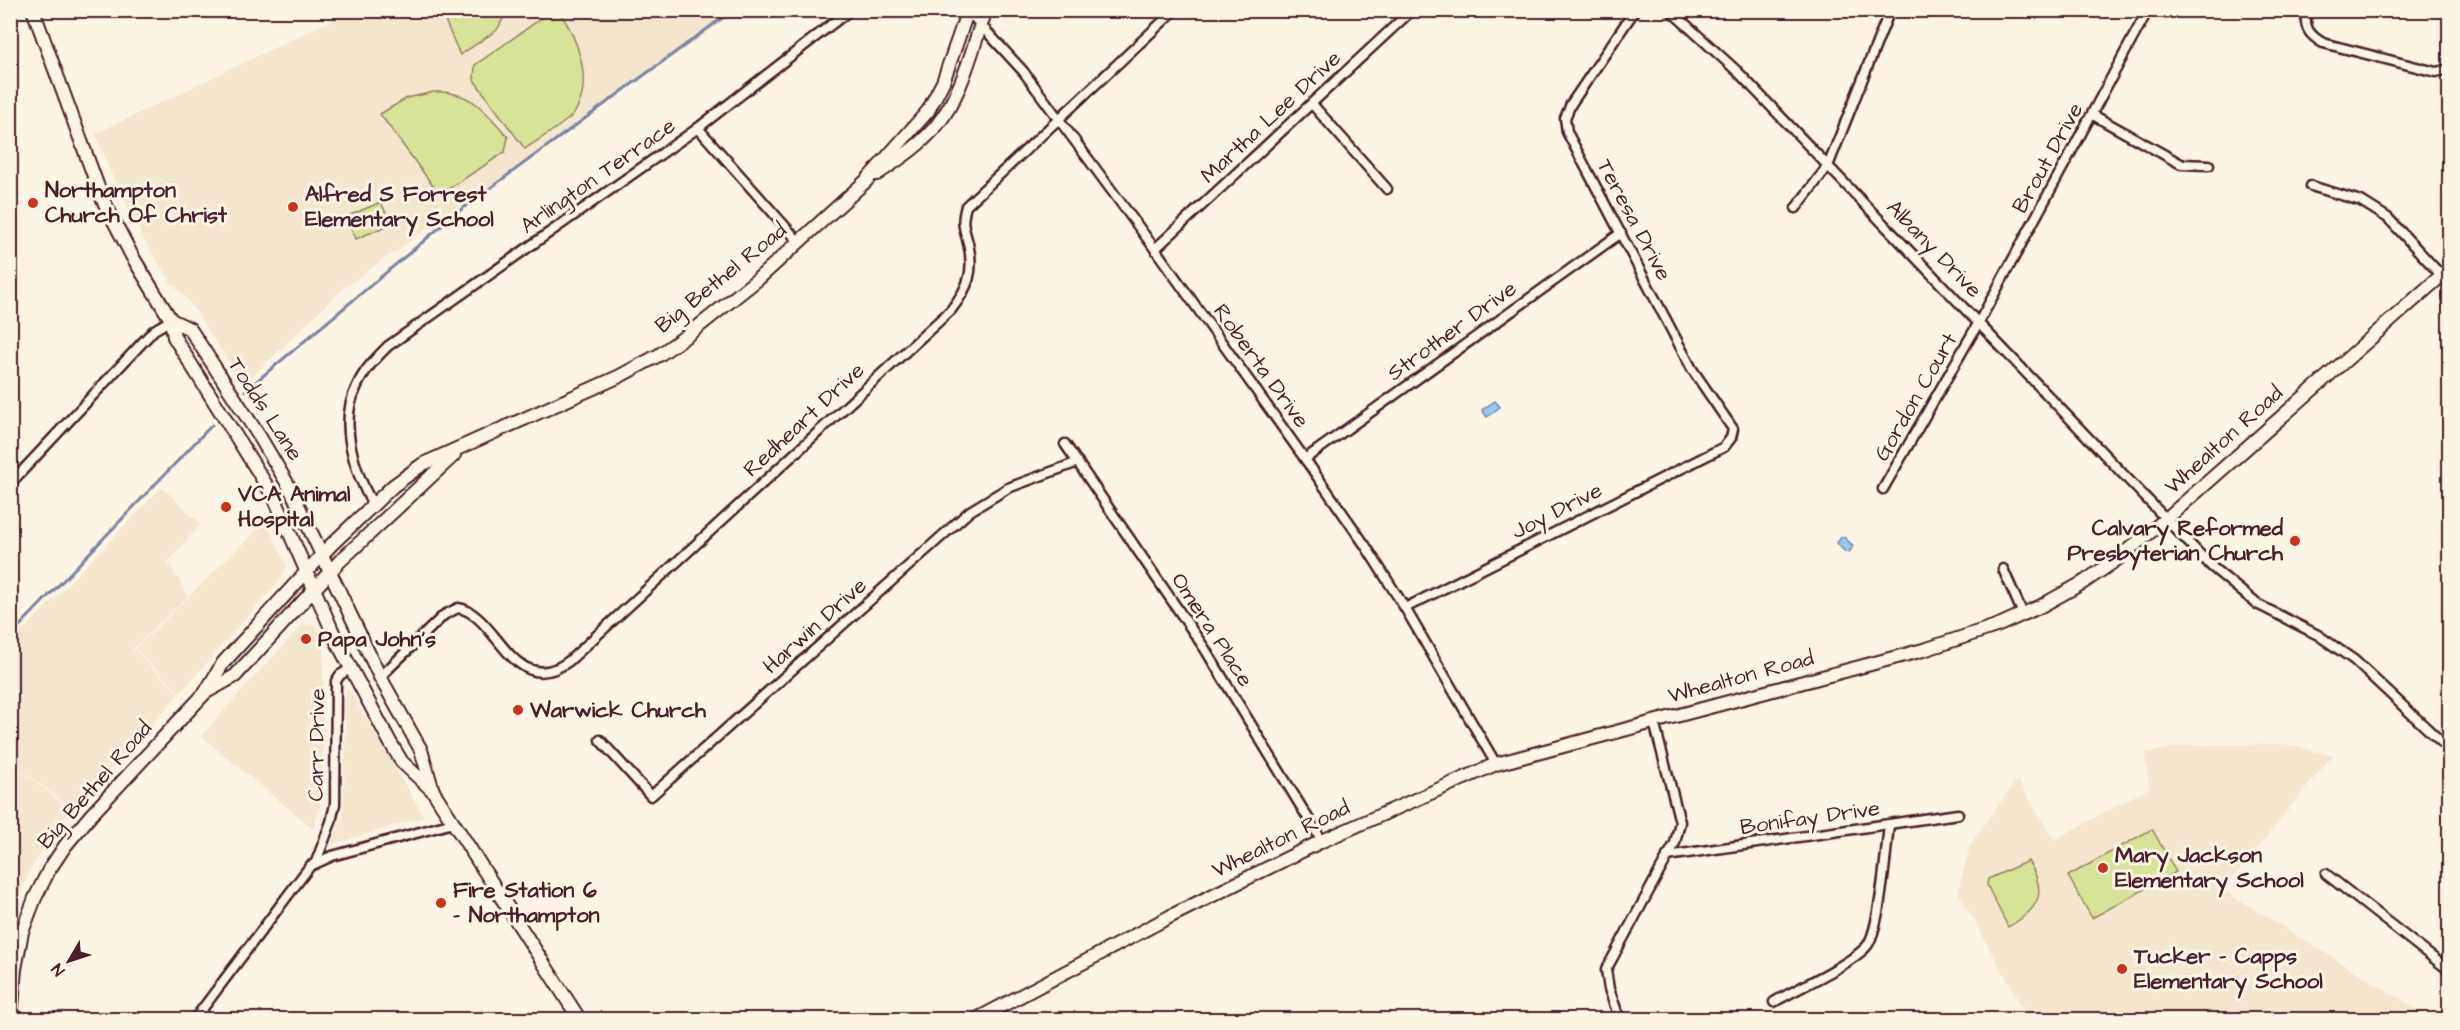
<svg xmlns="http://www.w3.org/2000/svg" width="2460" height="1030" viewBox="0 0 2460 1030" font-family="'Architects Daughter',sans-serif">
	<style>
		.built { fill: #f4e5cd }
		.green { fill: #d7e497; stroke: #908261; stroke-width: 1.5 }
		.water { fill: #99c7f4; stroke: #7984a4; stroke-width: 1.5 }
		.lines { fill: none; stroke-linecap: round; stroke-linejoin: round }
		.stream { stroke: #7984a4; stroke-width: 3 }
		.street-casing { stroke: #4a1f2b; stroke-width: 13 }
		.secondary-casing { stroke: #4a1f2b; stroke-width: 16 }
		.street { stroke: #fcf5e5; stroke-width: 8 }
		.secondary { stroke: #fcf5e5; stroke-width: 12 }
		.poi-dot { fill: #c8321e; stroke: #fcf5e5; stroke-width: 2 }
		.labels { text-anchor: middle; dominant-baseline: central; stroke-width: 6; stroke-linejoin: round; paint-order: stroke }
		.street-label { font-size: 22px; fill: #4a1f2b; stroke: #fcf5e5 }
		.poi-label { font-size: 22px; font-weight: bold; fill: #4a1f2b; stroke: #fcf5e5; text-anchor: start }
	</style>
	<rect width="100%" height="100%" fill="#fcf5e5"/>
	<filter id="ink" filterUnits="userSpaceOnUse"><feTurbulence type="fractalNoise" baseFrequency=".0167" numOctaves="2"/><feDisplacementMap in="SourceGraphic" scale="12" xChannelSelector="R" yChannelSelector="G"/><feConvolveMatrix kernelMatrix="1 2 1 2 8 2 1 2 1" color-interpolation-filters="sRGB"/></filter>
	<g filter="url(#ink)">
		<!-- built -->
		<g class="built">
			<polygon points="351,11 738,11 343,288 244,385 188,300 171,283 143,238 112,176 95,134"/>
			<polygon points="162,487 201,524 168,562 188,596 133,649 179,694 73,810 20,769 11,778 11,643"/>
			<polygon points="266,521 287,567 280,580 180,693 135,649"/>
			<polygon points="311,624 316,627 323,641 323,798 313,829 201,736 302,625"/>
			<polygon points="349,689 424,817 330,845 343,816 344,803 346,690"/>
			<polygon points="2285,744 2333,755 2223,890 2433,1019 2029,1019 1958,892 1970,845 2017,779 2054,840 2149,788 2145,753 2189,745"/>
			<polygon points="20,770 72,811 52,835 31,868 11,914 11,780"/>
		</g>
		<!-- green -->
		<g class="green">
			<polygon points="441,11 507,11 497,30 460,55"/>
			<path d="M552 11H559C577 37 594 81 575 112 570 121 536 141 525 149L474 80 475 65Z"/>
			<path d="M434 92C471 90 485 111 508 137L505 152 444 192 436 190 380 114 407 98Z"/>
			<polygon points="381,202 391,224 356,239 346,217"/>
			<polygon points="2152,829 2176,872 2092,918 2068,876"/>
			<path d="M2028 861C2048 892 2040 909 2008 927L1987 885 1988 879Z"/>
		</g>
		<!-- water -->
		<g class="water">
			<polygon points="1495,401 1500,407 1487,417 1482,410"/>
			<polygon points="1841,537 1844,537 1853,546 1849,553 1845,552 1837,543"/>
		</g>
		<g class="lines">
			<!-- stream -->
			<g class="stream">
				<polyline points="245,391 463,208 733,10"/>
				<polyline points="10,636 212,425"/>
			</g>
			<!-- street casing -->
			<g class="street-casing">
				<g id="street">
					<polyline points="967,10 1023,71 1155,249 1305,459 1365,545 1405,608 1496,764"/>
					<polyline points="1670,10 1738,72 2212,567 2257,604 2318,635 2354,660 2450,750"/>
					<path d="M2307 10C2303 27 2309 35 2323 43L2436 72 2450 69"/>
					<polyline points="1312,104 1387,189"/>
					<polyline points="2093,115 2181,164 2209,165"/>
					<polyline points="698,128 799,242"/>
					<polyline points="2311,186 2361,201 2388,218 2441,275"/>
					<polyline points="1796,208 1828,166 1890,10"/>
					<polyline points="1155,249 1412,10"/>
					<polyline points="1065,444 1205,649 1322,841"/>
					<polyline points="1305,459 1621,233"/>
					<polyline points="10,484 154,330 171,320"/>
					<polyline points="1883,489 1979,322 2148,10"/>
					<path d="M373 505C354 471 338 423 357 386 364 370 376 358 388 346L698 128 850 10"/>
					<polyline points="2003,569 2023,614"/>
					<polyline points="1405,608 1724,447 1731,438 1733,429 1692,369 1567,132 1565,118 1571,104 1635,10"/>
					<path d="M380 677 444 615 458 608C497 613 513 702 569 661L951 310C968 288 975 272 968 243 964 227 961 224 966 206L1175 10"/>
					<polyline points="600,740 651,796 970,511 1008,488 1078,462"/>
					<polyline points="1667,856 1958,814"/>
					<polyline points="316,862 331,822 335,804 336,681 340,675 350,669"/>
					<polyline points="2326,874 2450,971"/>
					<path d="M1774 1002C1798 988 1848 966 1866 947 1880 933 1886 849 1889 825"/>
					<polyline points="194,1020 310,866 332,856 453,823"/>
					<polyline points="1620,1020 1609,989 1606,970 1675,843 1680,822 1654,722"/>
					<polyline points="2054,1020 2057,1018 2062,1020"/>
				</g>
			</g>
			<!-- secondary casing -->
			<g class="secondary-casing">
				<g id="secondary">
					<polyline points="33,10 102,198 132,256 171,320 174,337 275,499 338,644 390,742 402,762 433,791"/>
					<path d="M877 174C899 159 921 145 937 125 963 93 972 48 986 10"/>
					<polyline points="171,320 190,329 261,439 290,488 380,677 421,750 433,791 580,1020"/>
					<polyline points="208,691 235,676 339,562 454,455"/>
					<polyline points="11,1020 15,969 22,932 35,898 49,870 65,846 91,815 205,693 223,663 244,640 331,545 393,486 423,464 618,377 659,355 689,334 758,279 866,181 928,111 943,82 968,10"/>
					<polyline points="975,1020 1171,916 1322,841 1496,764 1927,649 1999,625 2041,606 2084,582 2116,560 2166,519 2450,268"/>
				</g>
			</g>
			<!-- street -->
			<use href="#street" class="street"/>
			<!-- secondary -->
			<use href="#secondary" class="secondary"/>
		</g>
	</g>
	<!-- markers -->
	<g class="poi-dot">
		<circle cx="33" cy="203" r="6"/>
		<circle cx="293" cy="207" r="6"/>
		<circle cx="226" cy="507" r="6"/>
		<circle cx="2295" cy="541" r="6"/>
		<circle cx="306" cy="639" r="6"/>
		<circle cx="518" cy="710" r="6"/>
		<circle cx="2103" cy="868" r="6"/>
		<circle cx="441" cy="903" r="6"/>
		<circle cx="2122" cy="969" r="6"/>
	</g>
	<g class="labels">
		<!-- street labels -->
		<g class="street-label">
			<text transform="translate(1271 117) rotate(-43)">Martha Lee Drive</text>
			<text transform="translate(2048 158) rotate(-61)">Brout Drive</text>
			<text transform="translate(598 176) rotate(-35)">Arlington Terrace</text>
			<text transform="translate(1634 220) rotate(62)">Teresa Drive</text>
			<text transform="translate(1934 249) rotate(46)">Albany Drive</text>
			<text transform="translate(721 278) rotate(-39)">Big Bethel Road</text>
			<text transform="translate(1452 331) rotate(-36)">Strother Drive</text>
			<text transform="translate(1261 366) rotate(54)">Roberta Drive</text>
			<text transform="translate(1916 397) rotate(-60)">Gordon Court</text>
			<text transform="translate(265 409) rotate(57)">Todds Lane</text>
			<text transform="translate(804 420) rotate(-43)">Redheart Drive</text>
			<text transform="translate(2224 440) rotate(-42)">Whealton Road</text>
			<text transform="translate(1557 511) rotate(-27)">Joy Drive</text>
			<text transform="translate(815 626) rotate(-42)">Harwin Drive</text>
			<text transform="translate(1212 630) rotate(57)">Omera Place</text>
			<text transform="translate(1741 677) rotate(-15)">Whealton Road</text>
			<text transform="translate(317 745) rotate(-89)">Carr Drive</text>
			<text transform="translate(95 785) rotate(-49)">Big Bethel Road</text>
			<text transform="translate(1810 818) rotate(-8)">Bonifay Drive</text>
			<text transform="translate(1281 839) rotate(-26)">Whealton Road</text>
		</g>
		<!-- poi labels -->
		<g class="poi-label">
			<text x="45" y="190">Northampton<tspan x="45" dy="25">Church Of Christ</tspan></text>
			<text x="305" y="194">Alfred S Forrest<tspan x="305" dy="25">Elementary School</tspan></text>
			<text x="238" y="494">VCA Animal<tspan x="238" dy="25">Hospital</tspan></text>
			<text x="2283" y="528" text-anchor="end">Calvary Reformed<tspan x="2283" dy="25">Presbyterian Church</tspan></text>
			<text x="318" y="639">Papa John's</text>
			<text x="530" y="710">Warwick Church</text>
			<text x="2115" y="855">Mary Jackson<tspan x="2115" dy="25">Elementary School</tspan></text>
			<text x="453" y="890">Fire Station 6<tspan x="453" dy="25">- Northampton</tspan></text>
			<text x="2134" y="956">Tucker - Capps<tspan x="2134" dy="25">Elementary School</tspan></text>
		</g>
	</g>
	<!-- margin -->
	<rect width="2460" height="1030" fill="none" stroke="#fcf5e5" stroke-width="36"/>
	<rect x="18" y="18" width="2424" height="994" fill="none" stroke="#4a1f2b" stroke-width="2" filter="url(#ink)"/>
	<!-- north arrow -->
	<g transform="translate(69 961) rotate(231)" stroke="#fcf5e5" stroke-width="4.5" paint-order="stroke">
	<path d="M0-4.5L10 22L0 15L-10 22Z" fill="#4a1f2b"/>
	<text y="-9" font-size="16" font-weight="bold" text-anchor="middle" fill="#4a1f2b">N</text>
	</g>
</svg>
